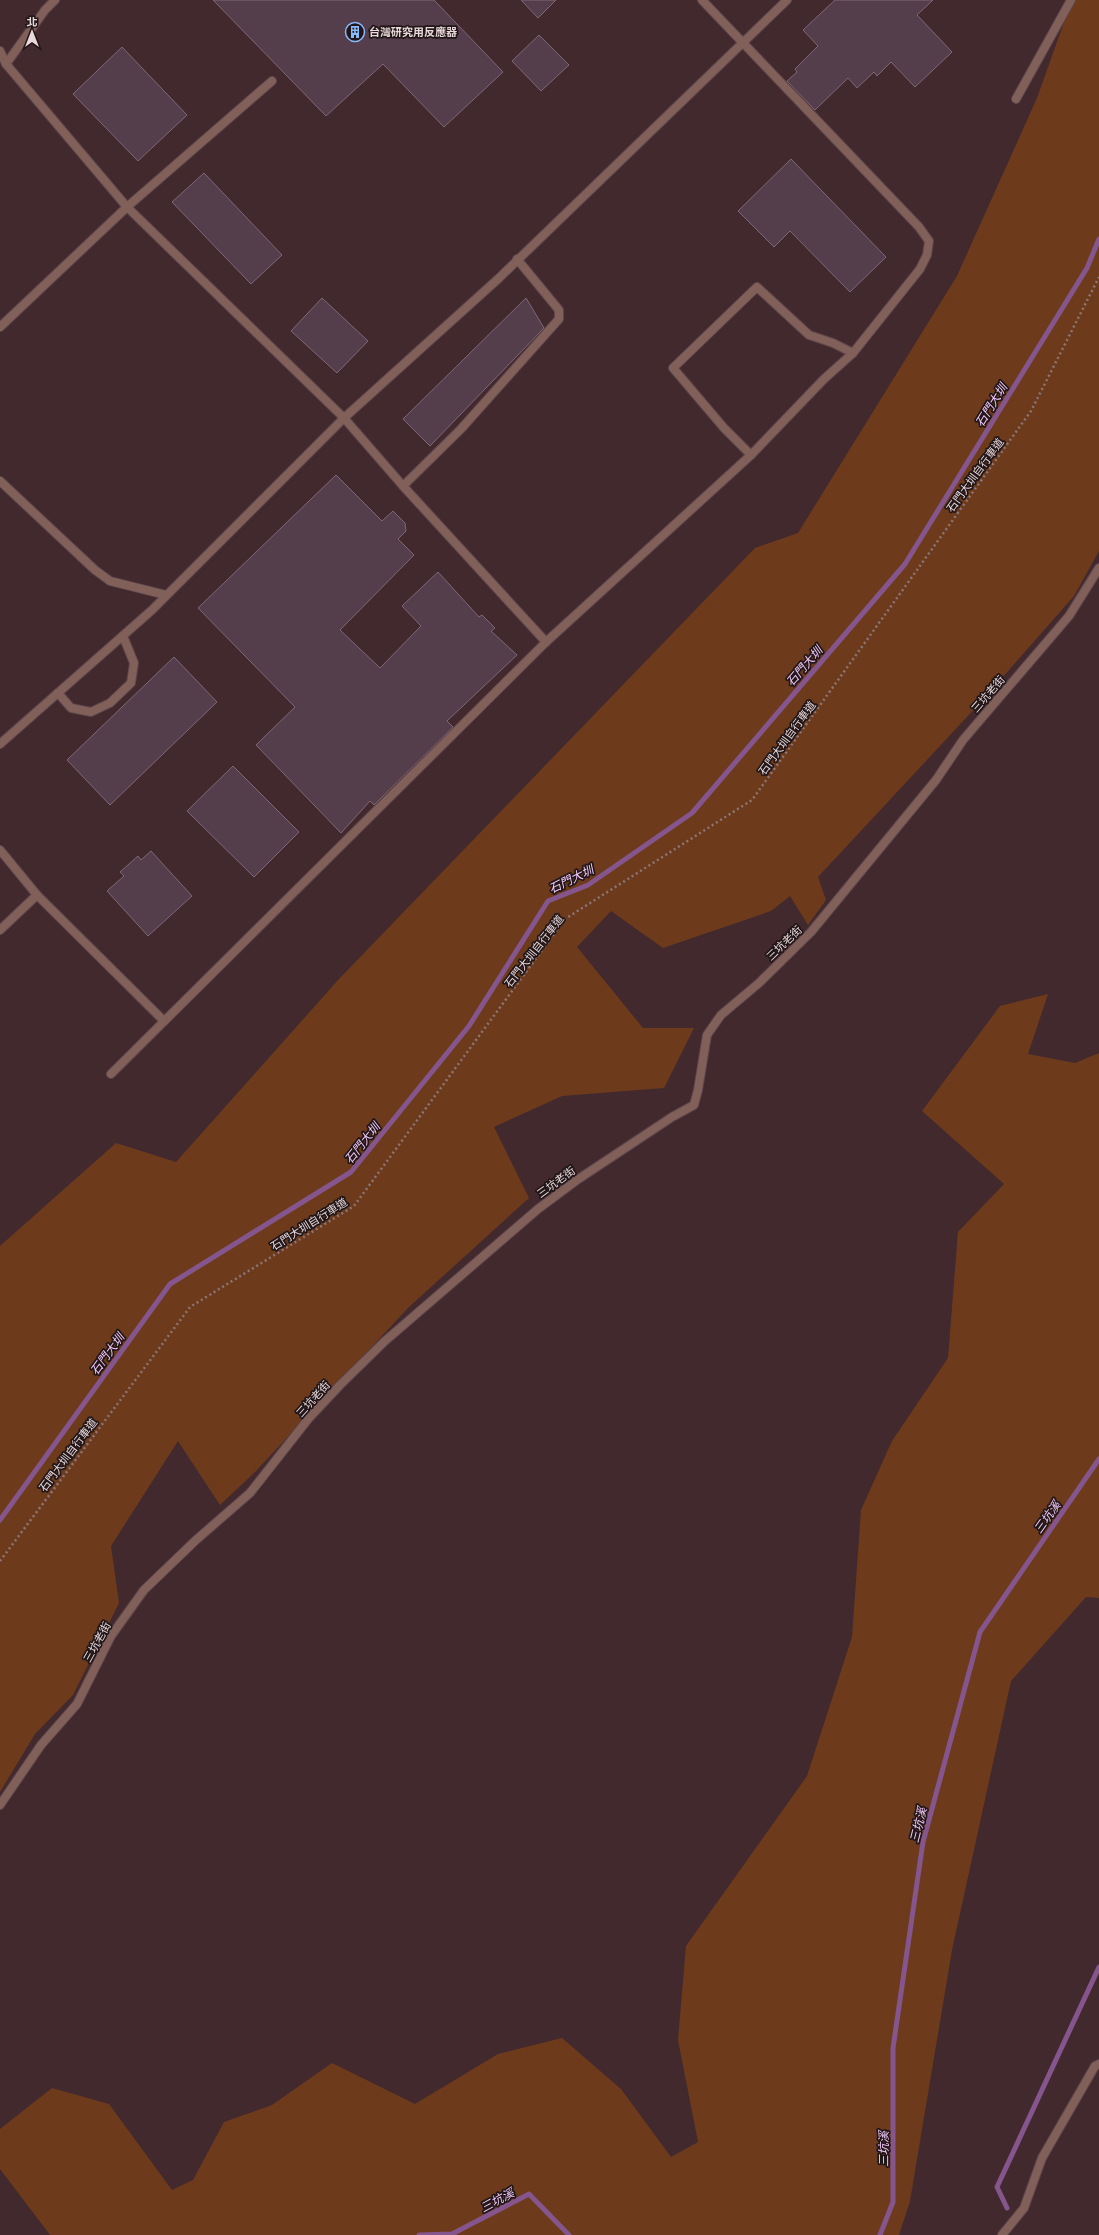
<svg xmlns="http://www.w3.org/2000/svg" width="1099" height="2235" viewBox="0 0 1099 2235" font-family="Mulish,'Noto Sans TC',sans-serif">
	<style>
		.green { fill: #6d3b1b }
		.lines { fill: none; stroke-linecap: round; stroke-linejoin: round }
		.stream { stroke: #85558d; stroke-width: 5 }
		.building { fill: #553e4b; stroke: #806775 }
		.lane-casing { stroke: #5d454a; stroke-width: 10 }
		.path { stroke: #8b7679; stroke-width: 2.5; stroke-dasharray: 2 3; stroke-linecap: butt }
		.lane { stroke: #82605a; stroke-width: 8 }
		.labels { text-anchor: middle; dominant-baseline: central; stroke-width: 3.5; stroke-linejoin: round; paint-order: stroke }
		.poi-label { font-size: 11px; font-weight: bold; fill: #e9d9db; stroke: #211618; text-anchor: start }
		.street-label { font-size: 11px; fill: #e9d9db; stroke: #211618 }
		.water-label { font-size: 12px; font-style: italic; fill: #f3c9f9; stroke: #211618 }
	</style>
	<rect width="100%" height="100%" fill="#42292e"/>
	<!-- green -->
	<g class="green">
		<polygon points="1072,0 1099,0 1099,551 1074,596 979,704 818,877 826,900 808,925 790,896 771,911 663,948 611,911 577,947 643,1028 694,1028 664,1088 562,1096 494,1127 529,1198 409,1307 255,1472 220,1505 178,1441 111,1546 119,1603 73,1695 35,1734 0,1792 0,1246 116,1143 176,1162 339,979 755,548 798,533 957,276 1037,98"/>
		<polygon points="1048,994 1028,1054 1075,1063 1099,1053 1099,1598 1086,1597 1011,1681 952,1950 910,2201 899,2235 50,2235 0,2169 0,2129 52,2088 109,2104 172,2190 193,2180 224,2122 272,2105 332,2063 415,2104 498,2054 562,2038 621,2089 671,2157 698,2142 678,2040 686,1946 807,1776 852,1637 861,1510 892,1441 948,1358 958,1232 1004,1184 922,1111 1000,1006"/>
	</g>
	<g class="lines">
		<!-- stream -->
		<g class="stream">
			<polyline points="0,1520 170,1284 351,1172 469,1026 548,901 588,885 692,813 905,564 1087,268 1099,239"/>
			<polyline points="1007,2208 997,2187 1099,1967"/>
			<polyline points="419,2235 452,2234 529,2194 569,2235"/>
			<polyline points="880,2235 893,2202 893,2048 923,1842 980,1632 1099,1459"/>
		</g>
	</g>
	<!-- building -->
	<g class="building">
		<polygon points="213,0 434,0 503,72 444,127 383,64 326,116"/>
		<polygon points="521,0 556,0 538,18"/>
		<polygon points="835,0 933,0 917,15 952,52 915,87 891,62 877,76 874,72 857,88 848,78 815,110 787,81 797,72 795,69 818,46 803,30"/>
		<polygon points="539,35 569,65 541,91 512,61"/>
		<polygon points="122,47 187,115 138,161 73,94"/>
		<polygon points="791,159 886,257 850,292 790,231 774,247 738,211"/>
		<polygon points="204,173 282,255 251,284 172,202"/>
		<polygon points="322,298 368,341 337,373 291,331"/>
		<polygon points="526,298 544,328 430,446 403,419"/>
		<polygon points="336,475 382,521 393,511 405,523 406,531 398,539 414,555 340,630 380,668 421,626 402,606 438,572 479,617 482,615 495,628 491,631 517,655 447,721 453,727 374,805 370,801 341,833 256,745 295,707 198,608"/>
		<polygon points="174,657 217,702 110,805 67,760"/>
		<polygon points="233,766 299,832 254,877 187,811"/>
		<polygon points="151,851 192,896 148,936 107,891 124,876 120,872 138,856 141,860"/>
	</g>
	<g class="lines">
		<!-- lane casing -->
		<g class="lane-casing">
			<g id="lane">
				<polyline points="0,51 6,64 127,207 344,418 403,486 546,642"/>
				<polyline points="6,64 45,10 55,0"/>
				<polyline points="1016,99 1071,0"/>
				<polyline points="0,327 127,207 272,81"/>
				<polyline points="751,455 724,428 673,368 757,287 809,335 833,343 853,353"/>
				<polyline points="0,481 95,570 110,581 166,595"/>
				<polyline points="403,486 461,429 559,319 559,310 517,259"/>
				<polyline points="58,693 71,708 91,712 110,703 131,683 134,663 123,636"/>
				<polyline points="0,744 152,610 344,418 498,279 787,0"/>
				<polyline points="0,850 37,895 0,930"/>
				<polyline points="37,895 164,1021"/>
				<polyline points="111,1074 546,642 751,455 824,379 853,353 920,269 927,255 929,241 919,227 702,0"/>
				<polyline points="0,1805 41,1745 77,1704 111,1636 144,1590 196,1540 250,1493 309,1418 340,1385 385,1341 538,1209 577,1180 672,1117 694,1105 698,1090 707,1035 721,1015 759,983 811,932 936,780 963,740 1069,616 1099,568"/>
				<polyline points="1002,2235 1024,2208 1042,2158 1095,2066 1099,2064"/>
			</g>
		</g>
		<!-- path -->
		<polyline class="path" points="0,1561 190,1307 354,1206 565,919 752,800 1031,411 1099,277"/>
		<!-- lane -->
		<use href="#lane" class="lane"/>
	</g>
	<!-- icons -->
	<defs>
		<g id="building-ring" transform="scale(1)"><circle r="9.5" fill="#211618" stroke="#89bafc" stroke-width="1.5"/><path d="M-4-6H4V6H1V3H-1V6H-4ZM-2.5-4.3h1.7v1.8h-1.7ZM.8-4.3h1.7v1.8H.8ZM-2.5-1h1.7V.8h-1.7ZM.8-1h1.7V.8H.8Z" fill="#89bafc"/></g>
	</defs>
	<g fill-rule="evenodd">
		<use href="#building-ring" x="355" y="32"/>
	</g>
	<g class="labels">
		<!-- poi labels -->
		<g class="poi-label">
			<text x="369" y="32">台灣研究用反應器</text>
		</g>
		<!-- street labels -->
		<g class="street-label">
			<text transform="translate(975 475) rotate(-54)">石門大圳自行車道</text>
			<text transform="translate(988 694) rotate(-49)">三坑老街</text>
			<text transform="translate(787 738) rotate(-54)">石門大圳自行車道</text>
			<text transform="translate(784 943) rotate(-44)">三坑老街</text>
			<text transform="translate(534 951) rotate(-52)">石門大圳自行車道</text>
			<text transform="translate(556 1182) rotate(-36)">三坑老街</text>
			<text transform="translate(309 1224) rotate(-32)">石門大圳自行車道</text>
			<text transform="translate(313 1399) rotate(-48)">三坑老街</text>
			<text transform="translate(68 1455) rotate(-53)">石門大圳自行車道</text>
			<text transform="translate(97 1642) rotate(-61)">三坑老街</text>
		</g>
		<!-- water labels -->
		<g class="water-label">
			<text transform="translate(991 405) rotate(-58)">石門大圳</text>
			<text transform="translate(804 666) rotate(-49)">石門大圳</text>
			<text transform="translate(571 879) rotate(-26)">石門大圳</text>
			<text transform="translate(362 1143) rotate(-51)">石門大圳</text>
			<text transform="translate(107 1354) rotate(-54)">石門大圳</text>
			<text transform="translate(1047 1517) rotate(-55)">三坑溪</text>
			<text transform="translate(918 1825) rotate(-76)">三坑溪</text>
			<text transform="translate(883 2149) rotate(-90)">三坑溪</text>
			<text transform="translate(497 2200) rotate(-28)">三坑溪</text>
		</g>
	</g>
	<!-- north arrow -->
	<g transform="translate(32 32)" stroke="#211618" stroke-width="3" paint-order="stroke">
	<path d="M0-3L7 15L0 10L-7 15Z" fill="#e9d9db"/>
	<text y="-6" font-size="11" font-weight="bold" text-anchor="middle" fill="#e9d9db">北</text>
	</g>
</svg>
